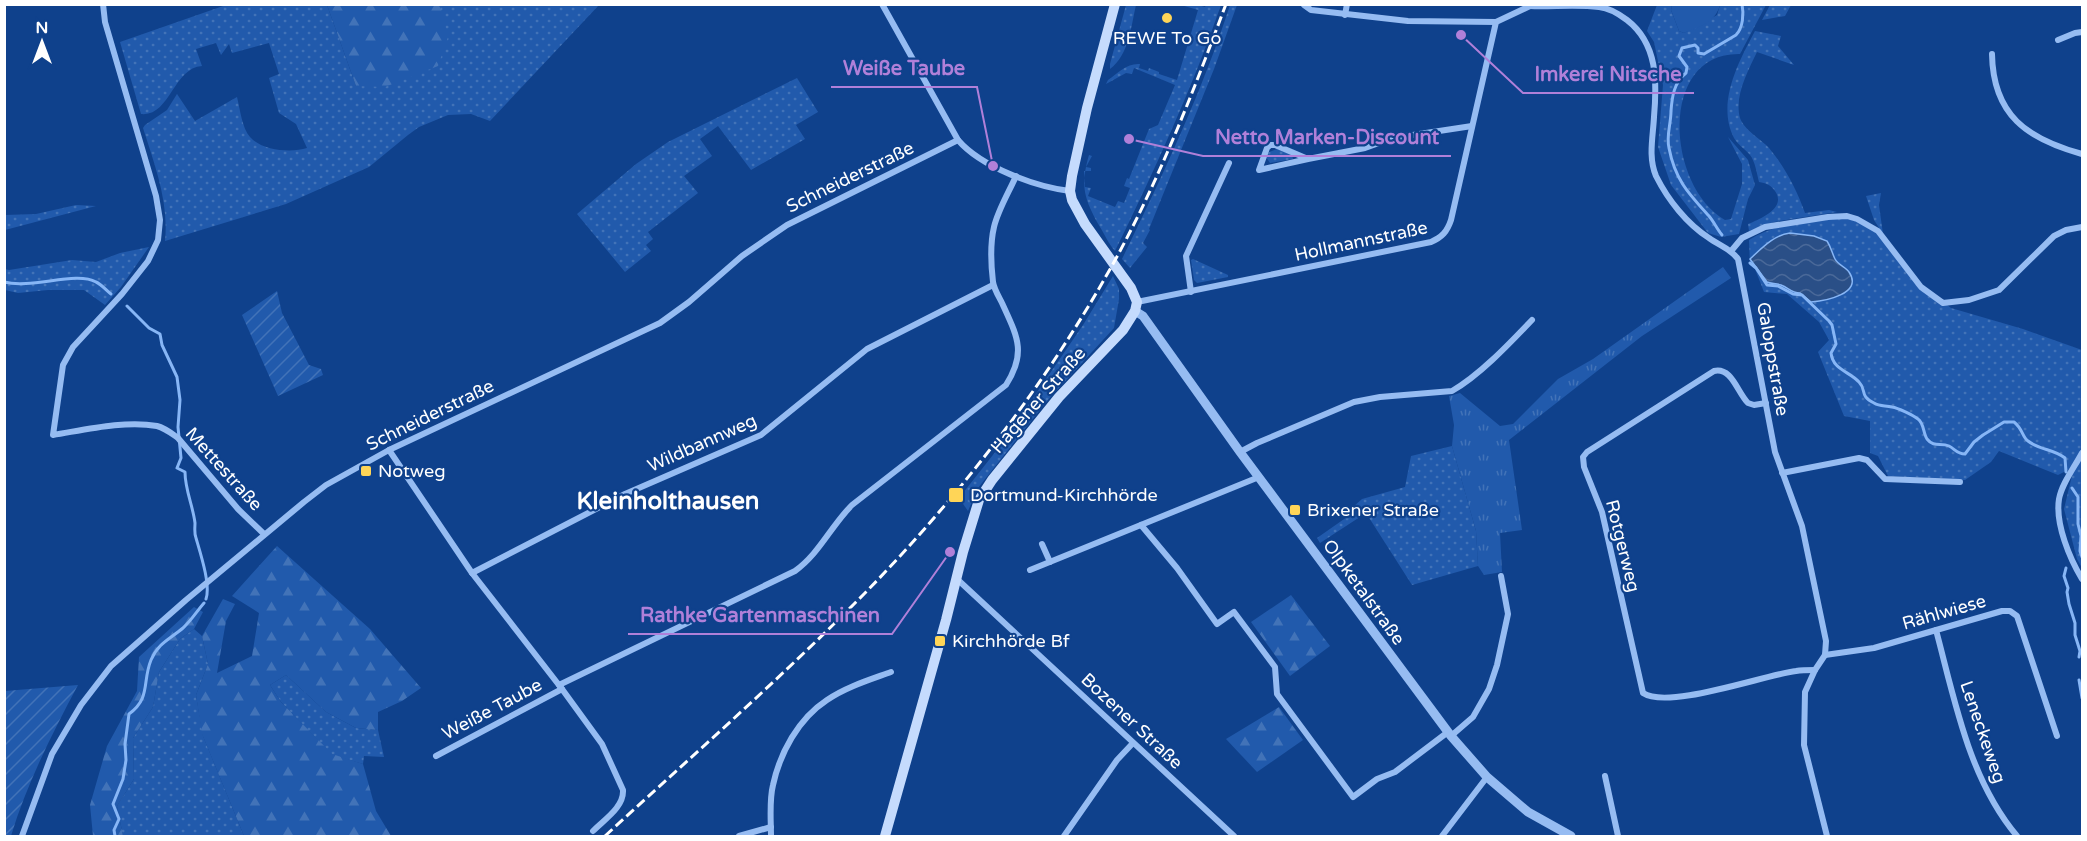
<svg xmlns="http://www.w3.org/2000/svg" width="2087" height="841" viewBox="0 0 2087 841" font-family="'Varela Round',sans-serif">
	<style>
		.grass { fill: url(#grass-dots) }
		.forest { fill: url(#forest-firs) }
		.park { fill: url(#park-tufts) }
		.garden { fill: url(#garden-furrows) }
		.pitch { fill: #215aac }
		.water { fill: url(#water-waves); stroke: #87b6f6; stroke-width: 1.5 }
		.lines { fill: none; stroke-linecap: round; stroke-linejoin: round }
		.stream { stroke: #87b6f6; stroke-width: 3 }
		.minor { stroke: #96bcf2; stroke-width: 6 }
		.tertiary { stroke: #96bcf2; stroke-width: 9 }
		.secondary { stroke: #c5dbfd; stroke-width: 10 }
		.rail { stroke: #fff; stroke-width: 3; stroke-dasharray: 10 4.5; stroke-linecap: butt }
		.poi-dot { fill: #ffd557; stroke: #0f418c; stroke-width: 2 }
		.labels { text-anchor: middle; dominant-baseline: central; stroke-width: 4.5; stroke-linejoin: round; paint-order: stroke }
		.poi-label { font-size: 18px; fill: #fff; stroke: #0f418c; text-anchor: start }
		.street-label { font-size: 18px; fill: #fff; stroke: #0f418c }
		.district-label { font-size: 24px; font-weight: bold; fill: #fff; stroke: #0f418c }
		.leader { fill: none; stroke: #b080d9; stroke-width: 2 }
		.callout-dot { fill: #b080d9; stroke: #0f418c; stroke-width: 2 }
		.callout-label { font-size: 20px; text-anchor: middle; font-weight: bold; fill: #b080d9; stroke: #0f418c; stroke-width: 4.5; stroke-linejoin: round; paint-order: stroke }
	</style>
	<defs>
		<pattern id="grass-dots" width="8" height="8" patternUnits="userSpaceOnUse" patternTransform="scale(1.5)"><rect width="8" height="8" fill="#215aac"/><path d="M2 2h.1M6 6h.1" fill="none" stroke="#4273b8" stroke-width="1.8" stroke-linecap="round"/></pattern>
		<pattern id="forest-firs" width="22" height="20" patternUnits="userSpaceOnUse" patternTransform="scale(1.5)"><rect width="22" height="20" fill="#215aac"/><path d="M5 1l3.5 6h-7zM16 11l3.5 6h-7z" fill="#4273b8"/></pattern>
		<pattern id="park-tufts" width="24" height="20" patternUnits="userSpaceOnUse" patternTransform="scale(1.5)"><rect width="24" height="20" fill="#215aac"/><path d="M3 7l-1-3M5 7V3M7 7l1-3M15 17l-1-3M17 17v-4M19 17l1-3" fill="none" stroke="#4273b8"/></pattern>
		<pattern id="garden-furrows" width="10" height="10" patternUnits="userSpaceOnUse" patternTransform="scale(1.5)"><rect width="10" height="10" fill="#215aac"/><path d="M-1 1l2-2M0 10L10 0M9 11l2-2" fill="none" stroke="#4273b8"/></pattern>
		<pattern id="water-waves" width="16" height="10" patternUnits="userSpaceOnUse" patternTransform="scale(1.5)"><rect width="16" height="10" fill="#2a4f87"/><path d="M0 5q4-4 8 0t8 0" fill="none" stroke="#4a6999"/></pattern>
	</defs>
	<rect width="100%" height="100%" fill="#0f418c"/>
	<!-- grass -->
	<g class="grass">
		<path d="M226 5H327L356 86 440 7 432 5H599L490 121 471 114 448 115 419 127 408 135 369 167 286 204 165 241C169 202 155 166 143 128L145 125 167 110 177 94 195 121 237 97C240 109 242 128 250 137 262 151 292 153 307 148L296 124 279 113 269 78 279 74 269 43 232 53 229 44 221 55 216 43 196 49 202 66C173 68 170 117 141 114L120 42Z"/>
		<path d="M1126 5H1136C1131 26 1129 55 1110 69V64Z"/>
		<path d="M1181 5H1198L1205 7 1206 5H1221C1192 89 1154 171 1115 251 1108 243 1105 235 1100 227 1084 199 1080 186 1089 155L1092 156 1086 167 1091 168V171H1084L1085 187 1091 188 1088 196 1115 207 1118 201 1124 203 1130 188 1124 186 1127 178 1129 179 1149 129 1158 125 1175 85 1134 68 1132 74 1126 73 1106 84 1108 80C1118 73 1127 63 1140 64L1139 68 1148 71 1149 68 1159 72V74L1177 80 1198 10Z"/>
		<path d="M1230 5H1237L1214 69 1149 229 1150 230 1143 243 1147 247 1130 268 1122 259C1162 177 1202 92 1230 5Z"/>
		<path d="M1657 5H1672L1671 10 1679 31 1684 33 1717 15 1720 5H1766L1740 54C1658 52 1666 186 1725 220L1731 219 1742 184V164L1728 137 1748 160 1755 185 1748 199 1739 234 1721 237 1708 233 1671 185 1658 147 1663 85 1654 42 1647 31Z"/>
		<polygon points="1770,5 1770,4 1791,5 1785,16 1762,20"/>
		<path d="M1755 31 1781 36 1778 46 1794 65 1757 52C1748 71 1734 96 1740 118 1744 130 1761 139 1769 148 1785 167 1797 190 1805 213L1829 210 1837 212 1774 222 1749 231 1748 224C1760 219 1787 208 1775 191 1771 185 1766 183 1759 182 1757 174 1755 161 1750 155 1745 149 1738 145 1734 138 1716 103 1739 61 1755 31Z"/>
		<polygon points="797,78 818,112 796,125 805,139 751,170 718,126 700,139 712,156 684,176 698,193 648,232 653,239 646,245 651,251 625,272 577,214 636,164 668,142"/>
		<polygon points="1277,149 1292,155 1293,159 1270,163 1266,157 1269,152"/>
		<polygon points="1881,193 1879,205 1883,234 1874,220 1866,196"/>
		<polygon points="76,205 96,206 5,230 5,215 36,214"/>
		<path d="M1847 216 1872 226 1910 275 1951 308 2023 329 2082 350V568L2077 559 2064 509 2074 467 2058 475 1999 451 1991 462 1965 480 1888 476 1878 456 1870 453V421L1844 416 1818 352 1829 340 1819 322 1787 294 1764 292 1755 269 1750 265 1749 240C1777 222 1815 221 1847 216Z"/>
		<polygon points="149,247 121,287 105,305 84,290 48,290 18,293 5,290 5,269 9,270 72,260 96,262 120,253"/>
		<polygon points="1193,259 1228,275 1228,277 1197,283 1194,280 1191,260"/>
		<polygon points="1113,276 1119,289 1119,299 1114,328 1047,401 978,488 968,511 959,498 1015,427 1020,417 1083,325"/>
		<polygon points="1452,446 1476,531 1478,566 1412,585 1366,513 1320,543 1317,538 1347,517 1353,507 1362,499 1405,487 1411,456"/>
		<polygon points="194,629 202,636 208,664 196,695 203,736 244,836 123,836 117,806 134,779 133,738 153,707 159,672 180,639"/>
		<polygon points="286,675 326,712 356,728 378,730 384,757 364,756 363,764 332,755 281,702 270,685"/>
	</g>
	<!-- forest -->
	<g class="forest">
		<polygon points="432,4 440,6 448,37 438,66 385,87 356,86 327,5"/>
		<polygon points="277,546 370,629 421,688 402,701 378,712 378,730 356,728 326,712 286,675 270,685 281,702 332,754 363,764 376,811 391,836 244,836 202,734 196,695 208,664 202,636 223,599 235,604 226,621 217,673 252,656 259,613 232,596"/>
		<polygon points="1291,595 1330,646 1290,676 1251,622"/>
		<polygon points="194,607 203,612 194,629 180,639 159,672 153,707 133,738 134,779 117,806 123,836 93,836 90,805 107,746 137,691 139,657"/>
		<polygon points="1279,707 1303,740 1257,772 1226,739"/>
	</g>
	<!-- park -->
	<polygon class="park" points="1723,267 1731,278 1642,336 1509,440 1522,530 1500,533 1502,572 1484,575 1478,566 1476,531 1452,446 1454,425 1449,396 1460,393 1500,426 1513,424 1558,379 1593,359"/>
	<!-- garden -->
	<g class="garden">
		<polygon points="277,291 282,313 309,365 321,369 323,375 278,396 242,315"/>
		<path d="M78 685C52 734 27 783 11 836H5V691Z"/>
	</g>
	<!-- pitch -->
	<path class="pitch" d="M1672 5V4L1720 5C1715 23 1700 26 1684 33L1679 31 1671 10Z"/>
	<!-- water -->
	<path class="water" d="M1790 233 1814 236 1827 241C1831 247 1832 253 1835 259 1838 265 1846 267 1849 272 1864 294 1824 301 1811 302L1800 293C1791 293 1789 288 1781 285 1776 283 1771 284 1767 282L1750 259C1762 248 1774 235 1790 233Z"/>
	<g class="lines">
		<!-- stream -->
		<g class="stream">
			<path d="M1722 235C1717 229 1714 222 1709 216 1689 194 1675 180 1669 148 1666 136 1671 124 1671 111 1672 97 1674 82 1686 73L1687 67 1679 56 1682 48 1695 45 1698 48V53L1704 54 1736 35C1743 28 1744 14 1742 4"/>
			<path d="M1750 263 1756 268 1767 285 1778 286 1793 294 1802 295 1829 321 1832 325 1836 344 1831 353C1833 370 1849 371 1859 382 1867 390 1859 396 1874 403 1880 407 1886 405 1892 407 1898 408 1913 415 1918 419 1924 423 1923 433 1927 439 1934 448 1941 442 1949 446 1955 449 1957 454 1965 454L1974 442 1983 435 2004 422H2014C2023 429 2022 437 2028 441 2039 450 2054 449 2065 458L2066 472"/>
			<path d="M4 282C32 289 76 271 96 282 101 284 106 290 111 294"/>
			<path d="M127 306 149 328 160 334 162 345 177 377 180 400 178 427 181 458 177 468 185 472C185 490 193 506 195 523 195 528 194 533 196 538 200 552 211 585 206 599"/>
			<polyline points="2072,488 2078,497 2078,524 2081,536 2080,551 2082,557"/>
			<polyline points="2066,568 2064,576 2068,588 2067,592 2069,604 2075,623 2075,635 2080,651 2079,657"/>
			<polyline points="2079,680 2082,698"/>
			<path d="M115 836 114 830 119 819 113 804 123 779 126 760 125 744 129 714C151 698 142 682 151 660 158 643 170 639 183 628 191 621 197 611 204 603"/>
		</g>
		<!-- minor -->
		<g class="minor">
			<path d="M103 4 105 22 156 196 160 220 158 240 148 261 122 294 73 347 63 365 53 435C84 430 125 420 157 426 165 428 171 433 178 438L238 509 264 534"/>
			<path d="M882 4 958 140C981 167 1036 187 1070 191"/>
			<path d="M1530 4V6C1552 7 1576 4 1599 7 1610 8 1619 14 1627 20 1658 44 1657 82 1654 117 1653 137 1648 157 1656 176 1668 200 1687 224 1709 238 1720 246 1730 248 1738 259L1775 452 1802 526 1826 641 1825 655 1815 670 1805 692 1804 745 1827 836"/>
			<polyline points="1304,5 1311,10 1408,21 1496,22"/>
			<polyline points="1345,15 1347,4"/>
			<polyline points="2058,40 2075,33 2082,32"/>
			<path d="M1992 54C1993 115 2027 139 2082 154"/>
			<polyline points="1308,159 1259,170 1267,148 1270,145 1275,145 1308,159 1365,148 1393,138 1472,126"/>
			<polyline points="1732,250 1742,238 1765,227 1828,217 1847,216 1857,219 1878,231 1921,287 1943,303 1969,300 1999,290 2054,236 2066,230 2082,227"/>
			<polyline points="1191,292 1186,256 1229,163"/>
			<path d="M1137 302 1431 242C1442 237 1447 232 1451 220L1496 22 1530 6"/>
			<path d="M1766 403 1754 405 1748 403C1737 392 1732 367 1714 371L1587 452 1583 457 1584 467 1602 512 1643 693C1668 710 1764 675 1796 671 1802 670 1808 670 1815 670"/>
			<path d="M389 450 472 573 562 689 602 744 623 790C624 807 605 819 593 831"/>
			<path d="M1240 452 1257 443 1354 402 1380 397 1452 391C1480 375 1510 343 1532 320"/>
			<path d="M2082 453C2074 468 2062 483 2059 499 2055 524 2070 559 2082 579"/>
			<polyline points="1782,473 1859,458 1867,460 1885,479 1960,482"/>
			<polyline points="1141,525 1177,568 1217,624 1234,612 1275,667 1277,694 1353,797 1377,779 1395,772 1448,732"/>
			<polyline points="1042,544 1050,562"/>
			<polyline points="1030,570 1259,477"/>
			<polyline points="472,573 625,494 761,435 867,349 993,285"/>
			<polyline points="957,579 1234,836"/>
			<path d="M1936 630C1955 701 1969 779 2017 836"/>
			<polyline points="1825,655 1874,648 2002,611 2010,611 2017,616 2057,736"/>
			<path d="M559 685 795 571C819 554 831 526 852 505L1006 385C1027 352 1017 336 1002 303 999 297 994 289 993 282 991 265 990 244 994 227 998 210 1009 192 1016 176"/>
			<polyline points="1451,736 1473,717 1489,689 1497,665 1508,614 1501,576"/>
			<polyline points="436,756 562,689"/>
			<polyline points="1605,776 1618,836"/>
			<polyline points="22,836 52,754 81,705 111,666 186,600 304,502 326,485 389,450 660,323 689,302 742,256 787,225 958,140"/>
			<polyline points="739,836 771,827"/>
			<path d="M771 836C771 820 769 801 773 785 780 753 798 719 827 700 846 687 869 680 891 672"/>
			<polyline points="1064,836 1117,760 1133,743"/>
			<polyline points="1442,836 1487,777"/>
		</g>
		<!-- tertiary -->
		<polyline class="tertiary" points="1135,311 1143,316 1240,452 1451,736 1487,777 1528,812 1571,836"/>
		<!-- secondary -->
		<polyline class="secondary" points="885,836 946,620 963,552 979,500 992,480 1059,397 1123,330 1135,311 1137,302 1131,288 1085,224 1072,200 1070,191 1072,176 1087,108 1115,4"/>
		<!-- rail -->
		<path class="rail" d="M605 836C692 756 781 678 864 594 958 498 1043 388 1109 271 1157 186 1192 95 1226 4"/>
	</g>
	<!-- markers -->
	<g class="poi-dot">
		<circle cx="1167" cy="18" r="6"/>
		<rect x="360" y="465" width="12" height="12" rx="3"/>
		<rect x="948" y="487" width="16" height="16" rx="3"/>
		<rect x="1289" y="504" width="12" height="12" rx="3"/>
		<rect x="934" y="635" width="12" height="12" rx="3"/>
	</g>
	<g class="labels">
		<!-- poi labels -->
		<g class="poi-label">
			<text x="1167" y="38" text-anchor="middle">REWE To Go</text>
			<text x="378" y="471">Notweg</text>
			<text x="970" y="495">Dortmund-Kirchhörde</text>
			<text x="1307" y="510">Brixener Straße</text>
			<text x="952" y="641">Kirchhörde Bf</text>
		</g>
		<!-- street labels -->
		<g class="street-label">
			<text transform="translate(850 177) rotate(-26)">Schneiderstraße</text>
			<text transform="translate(1361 241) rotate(-12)">Hollmannstraße</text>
			<text transform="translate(1773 359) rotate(80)">Galoppstraße</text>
			<text transform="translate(1038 400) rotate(-49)">Hagener Straße</text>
			<text transform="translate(430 415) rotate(-26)">Schneiderstraße</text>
			<text transform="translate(702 443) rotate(-24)">Wildbannweg</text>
			<text transform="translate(224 469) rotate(48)">Mettestraße</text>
			<text transform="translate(1623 546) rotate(76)">Rotgerweg</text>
			<text transform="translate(1364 592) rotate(54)">Olpketalstraße</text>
			<text transform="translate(1944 612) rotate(-16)">Rählwiese</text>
			<text transform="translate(492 709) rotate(-28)">Weiße Taube</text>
			<text transform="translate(1132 721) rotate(43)">Bozener Straße</text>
			<text transform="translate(1983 732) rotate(71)">Leneckeweg</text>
		</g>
		<!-- district labels -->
		<g class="district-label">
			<text x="668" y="501">Kleinholthausen</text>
		</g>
	</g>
	<!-- callouts -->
	<path class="leader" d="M993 166L977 87H831M1461 35L1523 93H1694M1129 139L1203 156H1451M950 552L892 634H628"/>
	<g class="callout-dot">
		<circle cx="993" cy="166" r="6"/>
		<circle cx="1461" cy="35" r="6"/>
		<circle cx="1129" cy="139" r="6"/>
		<circle cx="950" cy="552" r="6"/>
	</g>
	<g class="callout-label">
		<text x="904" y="75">Weiße Taube</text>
		<text x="1608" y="81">Imkerei Nitsche</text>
		<text x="1327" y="144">Netto Marken-Discount</text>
		<text x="760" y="622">Rathke Gartenmaschinen</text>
	</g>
	<!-- border -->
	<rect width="2087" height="841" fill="none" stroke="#ffffff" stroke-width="12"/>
	<!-- north arrow -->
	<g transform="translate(42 42)" stroke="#0f418c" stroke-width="4.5" paint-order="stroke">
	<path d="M0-4.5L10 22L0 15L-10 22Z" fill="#ffffff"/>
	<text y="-9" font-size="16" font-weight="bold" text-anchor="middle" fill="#ffffff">N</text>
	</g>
</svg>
